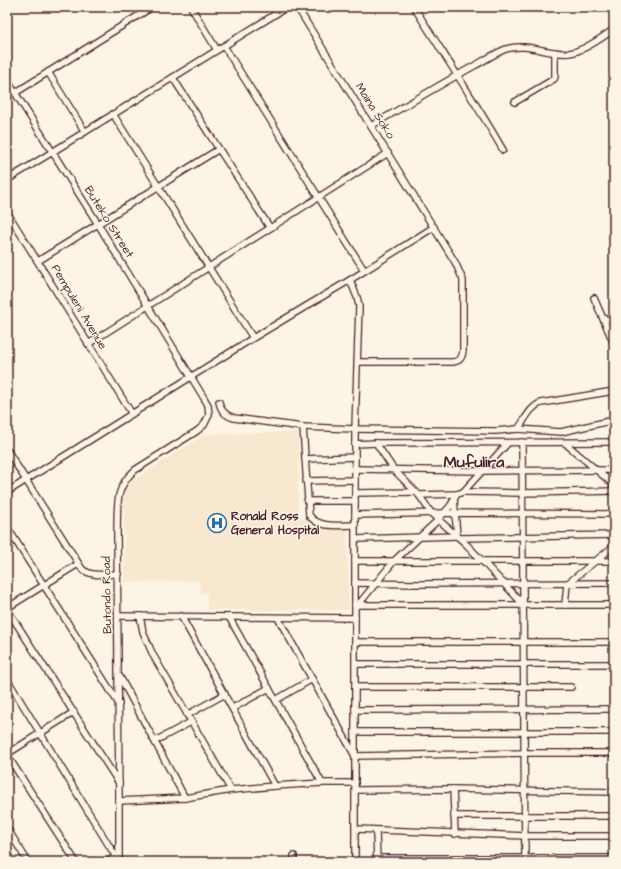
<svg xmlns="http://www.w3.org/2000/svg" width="621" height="869" viewBox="0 0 621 869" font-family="'Architects Daughter',sans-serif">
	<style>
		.built { fill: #f8e8d0 }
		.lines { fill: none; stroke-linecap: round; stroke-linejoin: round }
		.minor-casing { stroke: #4a1f2b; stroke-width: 8 }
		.minor { stroke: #fcf5e5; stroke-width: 5.5 }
		.labels { text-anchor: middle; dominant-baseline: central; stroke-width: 3; stroke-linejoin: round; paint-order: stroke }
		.street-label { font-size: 12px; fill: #4a1f2b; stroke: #fcf5e5 }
		.poi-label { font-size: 12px; font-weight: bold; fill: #4a1f2b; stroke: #fcf5e5; text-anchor: start }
		.district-label { font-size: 16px; font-weight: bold; fill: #4a1f2b; stroke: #fcf5e5 }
	</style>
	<rect width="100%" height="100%" fill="#fcf5e5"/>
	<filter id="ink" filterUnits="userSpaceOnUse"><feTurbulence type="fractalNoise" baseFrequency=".025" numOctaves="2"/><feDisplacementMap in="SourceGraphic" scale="8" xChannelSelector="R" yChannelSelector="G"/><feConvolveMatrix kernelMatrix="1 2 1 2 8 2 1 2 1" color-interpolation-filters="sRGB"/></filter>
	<g filter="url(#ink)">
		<!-- built -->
		<polygon class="built" points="299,432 298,518 308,518 311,528 347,529 349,610 207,610 207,594 200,593 200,581 124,582 124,496 128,485 130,482 205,434"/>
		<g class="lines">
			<!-- minor casing -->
			<g class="minor-casing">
				<g id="minor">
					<polyline points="191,7 217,50"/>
					<path d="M297 7 455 262 463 280V351C462 358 460 361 453 362H358"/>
					<path d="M414 7C444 55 475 101 503 150"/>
					<polyline points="224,46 364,270"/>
					<polyline points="48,72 85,132"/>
					<polyline points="173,78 270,228"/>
					<path d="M7 80 98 224 204 398 208 405 209 415 204 425 197 431 135 470C114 488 118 506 117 531L119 801V862"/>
					<polyline points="15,93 152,7"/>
					<polyline points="515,102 554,79 555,77 555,52"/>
					<polyline points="113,114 253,338"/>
					<path d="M371 126C405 106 439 85 474 66 484 61 495 53 506 49 528 42 547 55 569 53 584 51 602 38 614 29"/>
					<polyline points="7,180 287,7"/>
					<polyline points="7,212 132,414"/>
					<polyline points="38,261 219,149"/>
					<polyline points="350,280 357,297 359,306 355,429 355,862"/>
					<polyline points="594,298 614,344"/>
					<polyline points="603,318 614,322"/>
					<polyline points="88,344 388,153"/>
					<path d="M219 402C221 411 225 415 234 418L303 427 355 429 496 431 518 429C525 420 530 407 541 403L614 391"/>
					<path d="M303 427 309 515C318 529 341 525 355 525"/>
					<polyline points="518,429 561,432 614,420"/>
					<polyline points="522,442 525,862"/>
					<polyline points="376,443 394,470 419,495 432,514 466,544 524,605"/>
					<polyline points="565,443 614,485"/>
					<polyline points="355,444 376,443 614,442"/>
					<path d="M7 450 82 569C91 577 106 574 118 574"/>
					<polyline points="305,459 355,457"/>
					<polyline points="355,469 482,471 614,470"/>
					<polyline points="306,481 355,480"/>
					<polyline points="7,492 253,338 350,280 434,227"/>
					<polyline points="463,492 523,493 614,491"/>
					<polyline points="356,493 415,492"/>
					<polyline points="419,495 457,494"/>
					<polyline points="454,499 457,536"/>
					<polyline points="307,501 355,501"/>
					<polyline points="355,515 444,513 614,514"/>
					<polyline points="7,527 119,704"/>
					<polyline points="460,538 614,535"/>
					<polyline points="356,539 457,536"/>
					<polyline points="355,561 614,561"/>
					<polyline points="355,583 417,584 614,583"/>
					<polyline points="355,605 614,605"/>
					<polyline points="358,605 394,561 438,520 451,505 457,494 463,492 508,443"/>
					<polyline points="565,605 567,584 614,546"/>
					<polyline points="7,608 78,564"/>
					<polyline points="7,609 119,783"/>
					<polyline points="118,616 355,618"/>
					<polyline points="140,616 143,632 153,655 231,790"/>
					<polyline points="181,616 275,786"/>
					<polyline points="229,617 322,783"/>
					<polyline points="278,618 355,756 525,753 614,753"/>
					<polyline points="356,642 614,642"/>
					<polyline points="356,664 614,664"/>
					<polyline points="120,677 185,798"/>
					<polyline points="7,679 116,857"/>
					<polyline points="355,687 571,687"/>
					<polyline points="276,700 312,679"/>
					<polyline points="233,708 269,688"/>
					<polyline points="355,710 614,709"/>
					<polyline points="187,715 225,694"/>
					<polyline points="355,732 614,732"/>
					<polyline points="155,741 191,722"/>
					<polyline points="7,754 74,712"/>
					<polyline points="7,755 76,862"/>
					<polyline points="453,789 455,834"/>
					<polyline points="356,790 453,789 614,792"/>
					<polyline points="119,801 185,798 231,790 275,786 322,783 355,783"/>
					<polyline points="454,816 614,816"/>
					<polyline points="7,828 28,862"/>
					<polyline points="356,829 525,836 614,836"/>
					<polyline points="376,831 377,862"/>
					<polyline points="294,856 294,862"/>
					<polyline points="377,858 614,858"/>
					<polyline points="107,862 118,855"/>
				</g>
			</g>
			<!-- minor -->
			<use href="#minor" class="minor"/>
		</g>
	</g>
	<!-- icons -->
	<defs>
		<g id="hospital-ring" transform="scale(1)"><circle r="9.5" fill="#fcf5e5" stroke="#1f6fb2" stroke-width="1.5"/><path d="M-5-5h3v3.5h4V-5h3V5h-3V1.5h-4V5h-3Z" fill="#1f6fb2"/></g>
	</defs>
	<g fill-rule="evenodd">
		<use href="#hospital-ring" x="217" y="523"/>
	</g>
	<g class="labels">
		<!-- street labels -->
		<g class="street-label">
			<text transform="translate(375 111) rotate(58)">Maina Soko</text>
			<text transform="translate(109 222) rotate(58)">Buteko Street</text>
			<text transform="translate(79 307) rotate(59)">Pempuleni Avenue</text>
			<text transform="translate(107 595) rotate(-91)">Butondo Road</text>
		</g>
		<!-- poi labels -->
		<g class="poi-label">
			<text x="231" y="516">Ronald Ross<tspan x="231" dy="14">General Hospital</tspan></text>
		</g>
		<!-- district labels -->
		<g class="district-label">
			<text x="474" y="462">Mufulira</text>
		</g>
	</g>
	<!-- margin -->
	<rect width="621" height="869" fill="none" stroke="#fcf5e5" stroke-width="24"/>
	<rect x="12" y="12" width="597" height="845" fill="none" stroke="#4a1f2b" stroke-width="1.5" filter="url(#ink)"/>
</svg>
